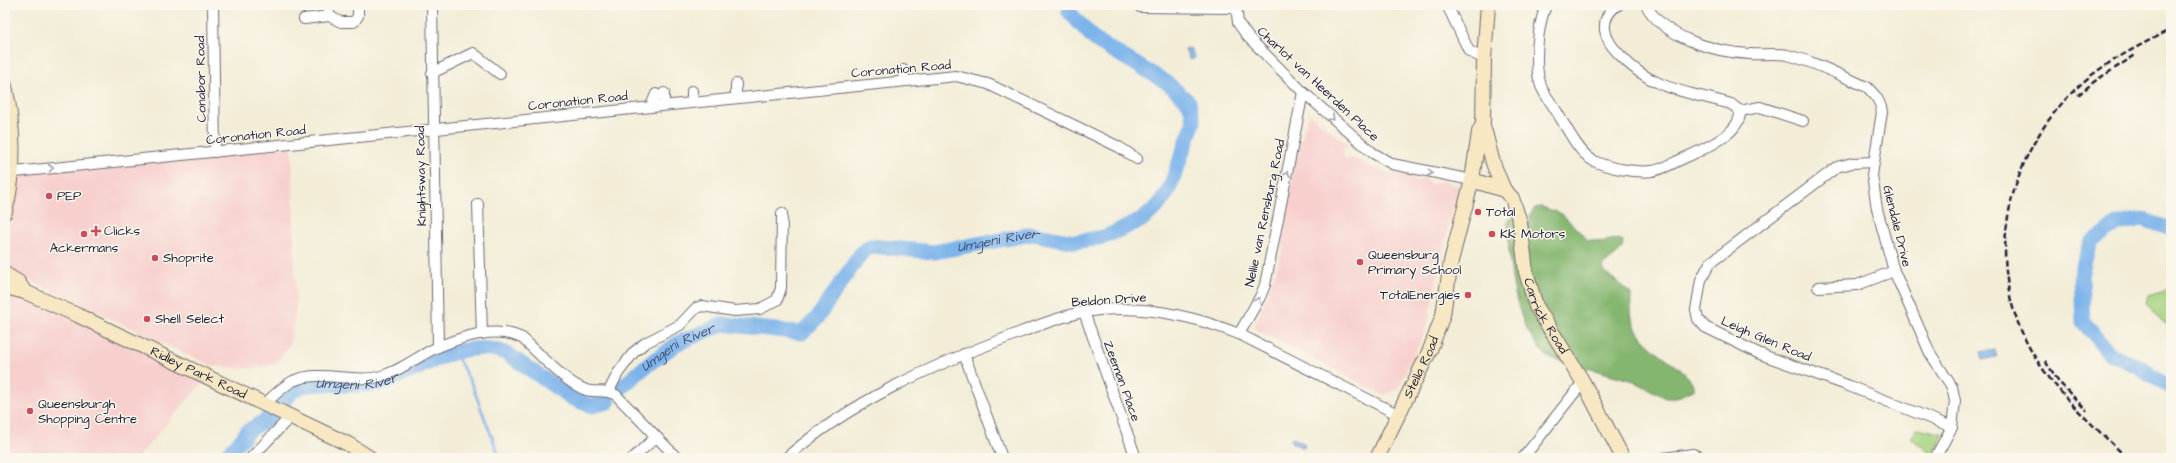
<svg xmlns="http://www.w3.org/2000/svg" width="2176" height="463" viewBox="0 0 2176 463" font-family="'Architects Daughter',sans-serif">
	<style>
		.built { fill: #f7d0ce }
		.green { fill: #a7d582; stroke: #647c5e }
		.forest { fill: #85b670; stroke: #546c56 }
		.water { fill: #7cb3eb; stroke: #4f6a93 }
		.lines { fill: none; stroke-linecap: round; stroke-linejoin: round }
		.stream { stroke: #7cb3eb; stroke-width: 2.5 }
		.river { stroke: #7cb3eb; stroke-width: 15 }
		.street-casing { stroke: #6b6972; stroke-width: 12 }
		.secondary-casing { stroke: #6b6972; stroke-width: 16 }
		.street { stroke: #fff; stroke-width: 10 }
		.secondary { stroke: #f7e8c3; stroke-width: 14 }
		.rail { stroke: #22223b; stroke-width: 2.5; stroke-dasharray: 6 3; stroke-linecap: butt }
		.oneway { stroke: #9c9ca7 }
		.poi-dot { fill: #d1495b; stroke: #fbf7ec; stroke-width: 1.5 }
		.labels { text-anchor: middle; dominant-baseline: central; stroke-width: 3; stroke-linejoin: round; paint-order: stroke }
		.street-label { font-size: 13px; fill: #22223b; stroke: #fbf7ec }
		.poi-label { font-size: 13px; fill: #22223b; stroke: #fbf7ec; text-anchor: start }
		.water-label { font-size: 14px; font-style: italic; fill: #425579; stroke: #fbf7ec }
	</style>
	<rect width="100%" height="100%" fill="#fbf7ec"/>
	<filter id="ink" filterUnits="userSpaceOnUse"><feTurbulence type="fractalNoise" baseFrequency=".025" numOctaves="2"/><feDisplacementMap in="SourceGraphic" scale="8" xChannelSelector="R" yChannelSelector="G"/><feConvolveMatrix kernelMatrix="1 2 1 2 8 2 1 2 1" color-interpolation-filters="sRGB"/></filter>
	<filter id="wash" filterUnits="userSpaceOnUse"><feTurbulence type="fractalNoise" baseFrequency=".012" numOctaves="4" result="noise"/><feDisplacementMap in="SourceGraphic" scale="16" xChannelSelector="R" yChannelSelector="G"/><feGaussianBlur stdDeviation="0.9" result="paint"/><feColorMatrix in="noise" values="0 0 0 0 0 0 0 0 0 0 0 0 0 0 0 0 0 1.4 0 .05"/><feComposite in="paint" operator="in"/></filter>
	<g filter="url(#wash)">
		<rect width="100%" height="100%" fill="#f3edd8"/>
		<!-- built -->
		<g class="built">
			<polygon points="1309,114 1349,145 1342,150 1345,159 1354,158 1379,171 1413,177 1415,183 1425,178 1431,185 1442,181 1458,186 1460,193 1447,233 1426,329 1399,388 1383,395 1254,328 1275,274 1282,251 1296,157"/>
			<polygon points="292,147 296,310 289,346 276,364 249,369 212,366 5,269 5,227 10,206 12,171"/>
			<polygon points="5,284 205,380 137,458 5,458"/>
		</g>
		<!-- green -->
		<g class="green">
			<polygon points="2171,288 2171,325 2163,323 2146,303 2148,295"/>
			<polygon points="1918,428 1944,434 1932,455 1911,438"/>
		</g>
		<!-- forest -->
		<path class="forest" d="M1542 207 1562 214 1588 240 1598 242 1618 239 1623 241C1623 255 1610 257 1603 266L1604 271 1631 294C1631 301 1630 311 1632 318 1640 350 1678 359 1694 385V389L1676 398H1666L1634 381 1548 357C1513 326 1508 262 1508 219L1516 218 1531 223 1530 215 1535 208Z"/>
		<!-- water -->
		<g class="water">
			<polygon points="1190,48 1195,58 1190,60 1185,50"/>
			<polygon points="1994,349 1997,356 1983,360 1981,352"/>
			<polygon points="1293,438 1305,444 1304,448 1292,443 1291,439"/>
		</g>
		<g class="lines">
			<!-- stream -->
			<polyline class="stream" points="455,353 472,385 500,458"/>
			<!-- river -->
			<g class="river">
				<polyline points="2171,229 2142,219 2118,224 2092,241 2085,259 2081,276 2083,322 2109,353 2139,367 2171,388"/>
				<path id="s1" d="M622 387 646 366 678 343 723 324 802 333 817 318 862 252 871 246 934 252 1032 234 1075 242 1104 237 1142 220 1158 206 1168 192 1194 122 1189 102 1166 82 1095 40 1069 12V5"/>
				<path id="s2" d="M282 403C288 396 293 388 303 386 326 380 354 389 379 383 423 372 458 336 506 353L573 399 592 406 608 402"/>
				<path d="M223 458 244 437 245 433C254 425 261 426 270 416"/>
			</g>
		</g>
	</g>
	<g filter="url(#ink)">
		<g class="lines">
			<!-- street casing -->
			<g class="street-casing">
				<g id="street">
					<polyline points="213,5 215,152"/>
					<polyline points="432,5 438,347"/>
					<polyline points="1236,5 1238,23 1248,37 1303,92 1373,153 1392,164 1472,180"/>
					<polyline points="1447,5 1469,51 1484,59"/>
					<path d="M1546 5C1538 26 1533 64 1541 86 1544 94 1550 101 1555 109 1564 123 1578 152 1592 160 1607 168 1635 173 1652 171 1661 170 1671 164 1680 160 1697 152 1742 135 1740 111L1731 104C1689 92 1652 90 1621 56 1613 48 1607 41 1605 30 1604 19 1608 11 1618 5"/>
					<path d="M1646 5C1664 38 1714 52 1750 54 1762 55 1775 53 1787 55 1814 61 1841 76 1867 87 1875 95 1880 100 1882 112L1872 175 1877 209 1894 271 1930 353 1952 387 1955 401 1952 427 1935 458"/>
					<polyline points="1140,7 1235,8"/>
					<polyline points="329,16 341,22 354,22 358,16 358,5"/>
					<polyline points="304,19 329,16 329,5"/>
					<polyline points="903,70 904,80"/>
					<polyline points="432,73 473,53 500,74"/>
					<polyline points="692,91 692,102"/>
					<polyline points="736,98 736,84"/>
					<polyline points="664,105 664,93"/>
					<polyline points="651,106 656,94"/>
					<polyline points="1740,111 1760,107 1803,121"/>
					<polyline points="1873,162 1852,163 1837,167 1710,263 1701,280 1696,310 1698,319 1705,327 1760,354 1844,384 1952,427"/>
					<polyline points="5,173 956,76 988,84 1119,147 1137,159"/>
					<polyline points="478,204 482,334"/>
					<polyline points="1818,287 1857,285 1894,271"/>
					<polyline points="1084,312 1136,458"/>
					<polyline points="1239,334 1260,297 1265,285 1303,92"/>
					<polyline points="964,354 1002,458"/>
					<polyline points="609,391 618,373 634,352 645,343 680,325 696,308 702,306 735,311 760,309 777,300 781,288 782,213"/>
					<path d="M265 404C274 395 282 387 293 381 319 369 351 383 378 377 400 372 417 356 438 347 463 336 497 326 522 338 539 353 564 382 586 390 596 393 606 389 616 395L677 458"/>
					<polyline points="251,458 291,416"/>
					<polyline points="633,458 656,437"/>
					<path d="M786 458C851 401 931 366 1011 336 1034 327 1058 317 1083 312 1137 303 1189 314 1239 334L1399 415"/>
					<polyline points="1523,458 1583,382"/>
					<polyline points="1664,458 1693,454 1702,458"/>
				</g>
			</g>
			<!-- secondary casing -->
			<g class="secondary-casing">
				<g id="secondary">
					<path d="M5 86C14 126 16 172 5 212"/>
					<polyline points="1485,132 1493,163 1504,190"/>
					<polyline points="1484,133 1483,124 1484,59 1488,5"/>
					<path id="s3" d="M1472 180 1504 190 1512 198 1520 222 1526 272 1536 306 1583 382 1623 458"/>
					<polyline points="5,274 18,282 25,292"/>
					<path id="s4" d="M5 287 25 292 77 315 348 444 370 458"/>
					<path id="s5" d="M1377 458 1430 350 1443 315 1451 261 1472 180 1479 132 1483 124"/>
				</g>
			</g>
			<!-- street -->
			<use href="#street" class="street"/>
			<!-- secondary -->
			<use href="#secondary" class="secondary"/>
			<!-- rail -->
			<g class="rail">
				<polyline points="2078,95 2095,81 2137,54"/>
				<polyline points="2045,361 2060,383 2087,411"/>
				<path d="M2127 458C2091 423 2052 390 2028 345 1980 254 2011 142 2088 78 2113 58 2143 44 2171 29"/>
			</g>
		</g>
		<!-- one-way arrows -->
		<defs><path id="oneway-chevron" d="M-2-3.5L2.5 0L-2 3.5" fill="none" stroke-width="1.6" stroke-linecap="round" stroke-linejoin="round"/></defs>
		<g class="oneway">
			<use href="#oneway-chevron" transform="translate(1332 118) rotate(42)"/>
			<use href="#oneway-chevron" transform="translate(51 168) rotate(-7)"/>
			<use href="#oneway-chevron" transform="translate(1430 173) rotate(11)"/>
			<use href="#oneway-chevron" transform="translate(1287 174) rotate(-79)"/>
			<use href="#oneway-chevron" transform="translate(1258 300) rotate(-63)"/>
		</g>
	</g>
	<!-- markers -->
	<g class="poi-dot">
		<circle cx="49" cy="196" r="4"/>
		<circle cx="1478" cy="212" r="4"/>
		<path d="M94 225h4v4h4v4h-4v4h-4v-4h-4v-4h4z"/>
		<circle cx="84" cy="234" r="4"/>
		<circle cx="1492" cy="234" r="4"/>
		<circle cx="155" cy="258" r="4"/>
		<circle cx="1360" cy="262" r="4"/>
		<circle cx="1468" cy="295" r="4"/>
		<circle cx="147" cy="319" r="4"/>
		<circle cx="30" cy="411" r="4"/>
	</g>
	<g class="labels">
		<!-- street labels -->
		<g class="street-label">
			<text transform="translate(901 69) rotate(-5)">Coronation Road</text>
			<text transform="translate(201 79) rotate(-91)">Conabor Road</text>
			<text transform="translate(1318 84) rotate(43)">Charlot van Heerden Place</text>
			<text transform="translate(578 101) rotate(-6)">Coronation Road</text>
			<text transform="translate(256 135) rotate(-6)">Coronation Road</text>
			<text transform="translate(421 176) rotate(-91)">Knightsway Road</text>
			<text transform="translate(1265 213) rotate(-78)">Nellie van Rensburg Road</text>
			<text transform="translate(1897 226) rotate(76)">Glendale Drive</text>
			<text transform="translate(1109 300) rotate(-4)">Beldon Drive</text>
			<text stroke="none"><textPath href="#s3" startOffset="169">Carrick Road</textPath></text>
			<text transform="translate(1766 339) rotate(23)">Leigh Glen Road</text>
			<text stroke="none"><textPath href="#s5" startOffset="101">Stella Road</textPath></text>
			<text stroke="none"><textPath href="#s4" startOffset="212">Ridley Park Road</textPath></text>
			<text transform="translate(1122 381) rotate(70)">Zeeman Place</text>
		</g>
		<!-- poi labels -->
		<g class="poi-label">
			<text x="57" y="196">PEP</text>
			<text x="1486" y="212">Total</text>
			<text x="104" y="231">Clicks</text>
			<text x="1500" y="234">KK Motors</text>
			<text x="84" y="248" text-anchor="middle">Ackermans</text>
			<text x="1368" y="255">Queensburg<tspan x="1368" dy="15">Primary School</tspan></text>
			<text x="163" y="258">Shoprite</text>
			<text x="1460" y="295" text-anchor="end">TotalEnergies</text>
			<text x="155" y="319">Shell Select</text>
			<text x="38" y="404">Queensburgh<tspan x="38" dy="15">Shopping Centre</tspan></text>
		</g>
		<!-- water labels -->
		<g class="water-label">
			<text stroke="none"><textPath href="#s1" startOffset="440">Umgeni River</textPath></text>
			<text stroke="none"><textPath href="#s1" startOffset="69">Umgeni River</textPath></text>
			<text stroke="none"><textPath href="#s2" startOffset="82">Umgeni River</textPath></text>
		</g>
	</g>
	<!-- margin -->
	<rect width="2176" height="463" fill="none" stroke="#fbf7ec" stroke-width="20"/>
</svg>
